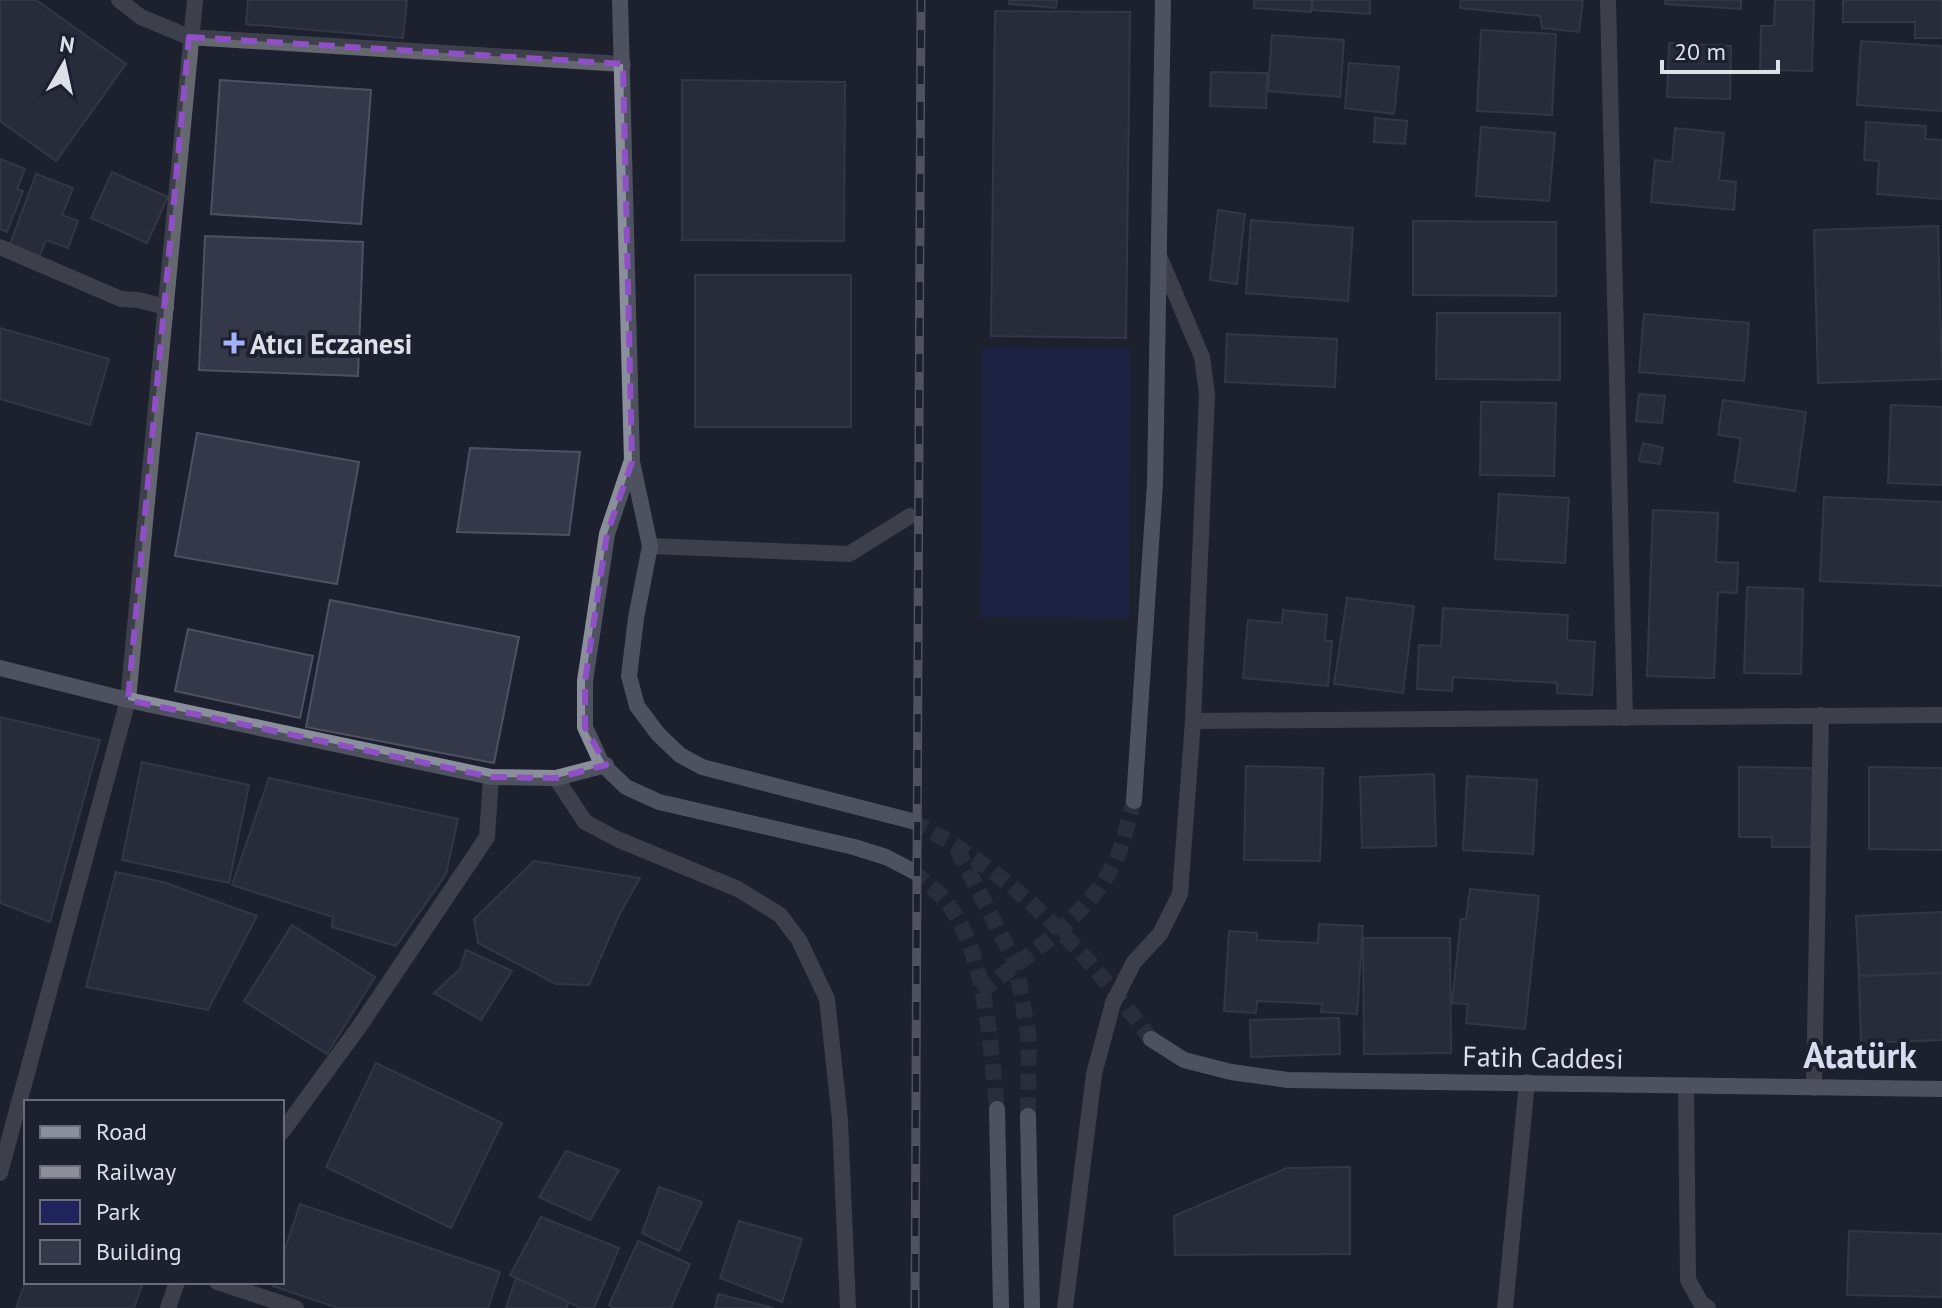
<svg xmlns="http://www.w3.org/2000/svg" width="1942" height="1308" viewBox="0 0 1942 1308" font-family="'PT Sans',sans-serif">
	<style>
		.green { fill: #20245c }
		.building { fill: #353848; stroke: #4e5162; stroke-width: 2 }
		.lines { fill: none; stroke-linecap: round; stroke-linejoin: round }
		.secondary-tunnel { stroke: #3a3d4a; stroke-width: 16; stroke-dasharray: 16 8; stroke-linecap: butt }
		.lane { stroke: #65676e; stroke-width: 16 }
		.street { stroke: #65676e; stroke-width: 16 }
		.secondary { stroke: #8b8e9b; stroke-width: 16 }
		.rail-casing { stroke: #8c8e9a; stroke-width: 9 }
		.rail { stroke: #1d202e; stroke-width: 6; stroke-dasharray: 18; stroke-linecap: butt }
		.marked { fill: none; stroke: #8f50c7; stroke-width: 6; stroke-dasharray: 16 10; stroke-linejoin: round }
		.poi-dot { fill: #a4b2fc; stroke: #1d202e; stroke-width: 3 }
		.labels { text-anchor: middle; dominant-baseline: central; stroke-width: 8; stroke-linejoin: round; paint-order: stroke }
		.poi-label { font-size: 28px; font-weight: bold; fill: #dddfe9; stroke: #1d202e; text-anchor: start }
		.street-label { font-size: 28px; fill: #dddfe9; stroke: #1d202e }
		.district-label { font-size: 36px; font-weight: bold; fill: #d8dcf0; stroke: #1d202e }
	</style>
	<rect width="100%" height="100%" fill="#1d202e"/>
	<!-- green -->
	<polygon class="green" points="982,347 1130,348 1129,618 980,617"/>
	<!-- building -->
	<g class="building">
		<polygon points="0,0 36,0 126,64 56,161 0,121"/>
		<polygon points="248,0 407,0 403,38 246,24"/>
		<polygon points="1010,0 1057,0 1056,8 1009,4"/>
		<polygon points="1254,0 1312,0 1311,12 1254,8"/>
		<polygon points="1313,0 1370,0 1370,14 1313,10"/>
		<polygon points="1461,0 1583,0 1579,32 1542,28 1540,16 1460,8"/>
		<polygon points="1665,0 1741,0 1741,9 1665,4"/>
		<polygon points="1775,0 1814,0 1812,71 1760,70 1761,26 1774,26"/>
		<polygon points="1843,0 1942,0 1942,38 1915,38 1915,22 1843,22"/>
		<polygon points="995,11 1130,12 1126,338 991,336"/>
		<polygon points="1481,30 1556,34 1552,115 1477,111"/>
		<polygon points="1272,35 1344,40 1340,97 1268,91"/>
		<polygon points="1861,41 1942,46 1942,111 1857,105"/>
		<polygon points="1669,43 1731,46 1730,99 1667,97"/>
		<polygon points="1349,63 1399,67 1394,114 1345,108"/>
		<polygon points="1211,72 1267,73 1266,108 1210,106"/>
		<polygon points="220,80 371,90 361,224 211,214"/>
		<polygon points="682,80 845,82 844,241 682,240"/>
		<polygon points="1375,118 1407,121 1405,144 1374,142"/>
		<polygon points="1866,122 1926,126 1925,139 1942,140 1942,199 1877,194 1879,161 1864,160"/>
		<polygon points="1481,127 1555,133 1549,201 1476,196"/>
		<polygon points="1675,128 1724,133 1719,180 1736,182 1734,210 1651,202 1655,160 1672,162"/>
		<polygon points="0,159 25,169 17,189 23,191 7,232 0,229"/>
		<polygon points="112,172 168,197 147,243 91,218"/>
		<polygon points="36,174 73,188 62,215 78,221 68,248 46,240 39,258 9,247"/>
		<polygon points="1218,210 1245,214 1237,284 1210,280"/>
		<polygon points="1251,220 1353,228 1348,301 1246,293"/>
		<polygon points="1413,221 1556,222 1556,296 1413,295"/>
		<polygon points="1938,226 1942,379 1818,383 1814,230"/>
		<polygon points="205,236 363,242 358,376 199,370"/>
		<rect x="695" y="275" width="156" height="152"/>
		<polygon points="1437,313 1560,313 1560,380 1436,379"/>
		<polygon points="1644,314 1749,323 1744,381 1639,372"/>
		<polygon points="0,328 109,359 90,425 0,399"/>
		<polygon points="1227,334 1337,339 1335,387 1225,382"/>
		<polygon points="1639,394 1665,396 1662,423 1636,421"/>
		<polygon points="1723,400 1806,412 1795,491 1734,482 1741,438 1718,435"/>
		<polygon points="1481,402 1556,403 1554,476 1480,475"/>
		<polygon points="1891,405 1942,407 1942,485 1888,483"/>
		<polygon points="197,433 359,462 337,584 175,556"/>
		<polygon points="1643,443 1663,448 1660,464 1639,461"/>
		<polygon points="470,448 580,452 569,535 457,532"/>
		<polygon points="1499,494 1569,498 1565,563 1495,559"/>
		<polygon points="1824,497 1942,502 1942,586 1820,581"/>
		<polygon points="1653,510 1718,513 1716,562 1738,563 1737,593 1718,592 1714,678 1647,676"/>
		<polygon points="1747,587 1803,589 1801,674 1744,673"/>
		<polygon points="1347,598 1414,606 1403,693 1334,684"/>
		<polygon points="330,600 519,637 494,763 306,727"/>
		<polygon points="1443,608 1568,615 1567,640 1595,642 1592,695 1557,693 1557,683 1453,677 1452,691 1417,689 1419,645 1441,646"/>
		<polygon points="1283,610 1327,615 1325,641 1332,641 1328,686 1243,678 1248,620 1282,623"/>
		<polygon points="188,629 313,656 300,718 175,691"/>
		<polygon points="0,717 100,740 50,922 0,903"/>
		<polygon points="142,762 249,785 229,883 122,860"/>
		<polygon points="1246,766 1323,768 1320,861 1244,860"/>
		<polygon points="1739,767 1816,768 1815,847 1772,847 1772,837 1739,837"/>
		<polygon points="1869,767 1942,768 1942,850 1869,849"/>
		<polygon points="1434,774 1436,846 1362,848 1360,777"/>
		<polygon points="1467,776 1537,780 1533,854 1463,850"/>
		<polygon points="269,778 458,819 446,874 396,946 332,927 333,917 232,885"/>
		<polygon points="534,861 640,878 619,915 589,985 556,984 478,943 474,919"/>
		<polygon points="116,872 163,882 257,916 208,1010 86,987"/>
		<polygon points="1470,889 1539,896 1525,1029 1466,1023 1468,1004 1452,1003 1461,919 1466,919"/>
		<polygon points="1942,912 1942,973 1859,976 1856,916"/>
		<polygon points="1319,924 1363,926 1357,1014 1321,1012 1322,1004 1257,1001 1256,1013 1224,1011 1229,931 1257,933 1257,940 1318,943"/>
		<polygon points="292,925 375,977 327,1054 244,1001"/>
		<polygon points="1363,938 1450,938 1451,1053 1364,1054"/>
		<polygon points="466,950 512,971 481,1020 434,993 460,969"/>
		<polygon points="1942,973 1942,1040 1861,1043 1859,976"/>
		<polygon points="1339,1018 1340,1054 1251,1057 1250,1020"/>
		<polygon points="376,1063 502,1123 451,1228 326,1167"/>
		<polygon points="566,1151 619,1170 590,1220 539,1197"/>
		<polygon points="1350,1167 1350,1254 1175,1255 1174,1216 1287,1168"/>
		<polygon points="659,1187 702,1202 679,1251 642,1233"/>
		<polygon points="300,1204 500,1272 488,1308 338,1308 273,1286 274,1282 282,1282 282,1258"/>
		<polygon points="541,1217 619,1248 594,1308 581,1308 510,1275"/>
		<polygon points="739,1221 802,1239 782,1302 720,1278"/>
		<polygon points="1849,1231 1942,1234 1942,1297 1847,1295"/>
		<polygon points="638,1241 690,1264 671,1308 614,1308 609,1305"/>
		<polygon points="516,1278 568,1302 567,1308 506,1308"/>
		<polygon points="26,1280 26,1282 143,1282 134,1308 16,1308"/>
		<polygon points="718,1294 774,1308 715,1308"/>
	</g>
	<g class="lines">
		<!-- secondary-tunnel -->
		<g class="secondary-tunnel">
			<path d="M912 821C1016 875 1082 947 1151 1039"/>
			<polyline points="957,849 1016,964 1029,1039 1028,1116"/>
			<path d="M913 871C923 881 936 890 945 900 987 952 990 1045 997 1109"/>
			<path d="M980 992C1030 953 1087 918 1116 860 1124 842 1128 820 1134 801"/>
		</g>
		<!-- lane -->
		<polyline class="lane" points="650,546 849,554 910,516"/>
		<!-- street -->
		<g class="street">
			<polyline points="119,0 141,17 189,37 623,64"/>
			<polyline points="1608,0 1625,718"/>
			<polyline points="0,247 121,299 138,300 166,307"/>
			<polyline points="1193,721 1942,715"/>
			<polyline points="556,778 585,822 617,839 738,889 780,915 799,940 827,999 840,1120 848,1308"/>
			<polyline points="1686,1085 1688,1280 1701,1303 1708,1308"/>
			<polyline points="1814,1088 1821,715"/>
			<polyline points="282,1132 359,1027 487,837 491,777"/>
			<polyline points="0,1173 128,700 195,0"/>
			<polyline points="217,1282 296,1308"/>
			<polyline points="168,1308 177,1282"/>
			<polyline points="1065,1308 1094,1074 1113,1003 1134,962 1160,934 1180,894 1193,721 1207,394 1202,357 1160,258"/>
			<polyline points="1505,1308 1527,1082"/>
		</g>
		<!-- secondary -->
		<g class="secondary">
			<polyline points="620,0 632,462 650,546 636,618 629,676 637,706 658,734 680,755 702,767 912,821"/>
			<polyline points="631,463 607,534 585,681 585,727 602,764 626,787 659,802 854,847 886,857 913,871"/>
			<polyline points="0,668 128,700 491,777 556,778 606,765"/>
			<polyline points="1134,801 1155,483 1163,0"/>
			<polyline points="1151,1039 1184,1060 1231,1072 1288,1080 1942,1089"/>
			<polyline points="997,1109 1001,1308"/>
			<polyline points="1028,1116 1032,1308"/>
		</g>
		<!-- rail casing -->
		<g class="rail-casing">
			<polyline id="rail" points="915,1308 921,0"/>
		</g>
		<!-- rail -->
		<use href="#rail" class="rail"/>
	</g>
	<!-- marked area -->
	<path d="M0 0H1942V1308H0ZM189 37 623 64 632 462 607 534 585 681V727L606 765 556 778 491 777 128 700Z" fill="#1d202e" fill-opacity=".55" fill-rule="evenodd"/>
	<path class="marked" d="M189 37 623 64 632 462 607 534 585 681V727L606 765 556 778 491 777 128 700Z"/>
	<!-- markers -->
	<path class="poi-dot" d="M230 331h8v8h8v8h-8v8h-8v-8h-8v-8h8z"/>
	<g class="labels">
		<!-- poi labels -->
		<g class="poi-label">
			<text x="250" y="343">Atıcı Eczanesi</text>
		</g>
		<!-- street labels -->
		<g class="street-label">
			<text transform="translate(1543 1057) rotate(1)">Fatih Caddesi</text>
		</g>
		<!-- district labels -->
		<g class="district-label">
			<text x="1860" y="1054">Atatürk</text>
		</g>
	</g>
	<!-- legend -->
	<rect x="24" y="1100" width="260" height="184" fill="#1d202e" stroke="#6a6c79" stroke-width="2"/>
	<rect x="40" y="1126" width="40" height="12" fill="#8b8e9b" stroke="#6a6c79" stroke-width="2"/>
	<text x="96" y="1140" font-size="24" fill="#dddfe9">Road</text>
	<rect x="40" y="1166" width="40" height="12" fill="#8c8e9a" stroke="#6a6c79" stroke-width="2"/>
	<text x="96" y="1180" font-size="24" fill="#dddfe9">Railway</text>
	<rect x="40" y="1200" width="40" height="24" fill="#20245c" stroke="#6a6c79" stroke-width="2"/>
	<text x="96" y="1220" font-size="24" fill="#dddfe9">Park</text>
	<rect x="40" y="1240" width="40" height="24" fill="#353848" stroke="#6a6c79" stroke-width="2"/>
	<text x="96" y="1260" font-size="24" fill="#dddfe9">Building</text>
	<!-- north arrow -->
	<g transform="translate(64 64) rotate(9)" stroke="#1d202e" stroke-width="6" paint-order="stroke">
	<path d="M0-6L14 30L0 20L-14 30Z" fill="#dddfe9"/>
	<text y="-12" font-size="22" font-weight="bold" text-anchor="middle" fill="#dddfe9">N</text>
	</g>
	<!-- scale -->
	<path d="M1662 60v12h116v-12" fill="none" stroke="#dddfe9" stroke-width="4"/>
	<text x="1674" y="60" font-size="24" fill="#dddfe9" stroke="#1d202e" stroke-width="6" paint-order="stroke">20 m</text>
</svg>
